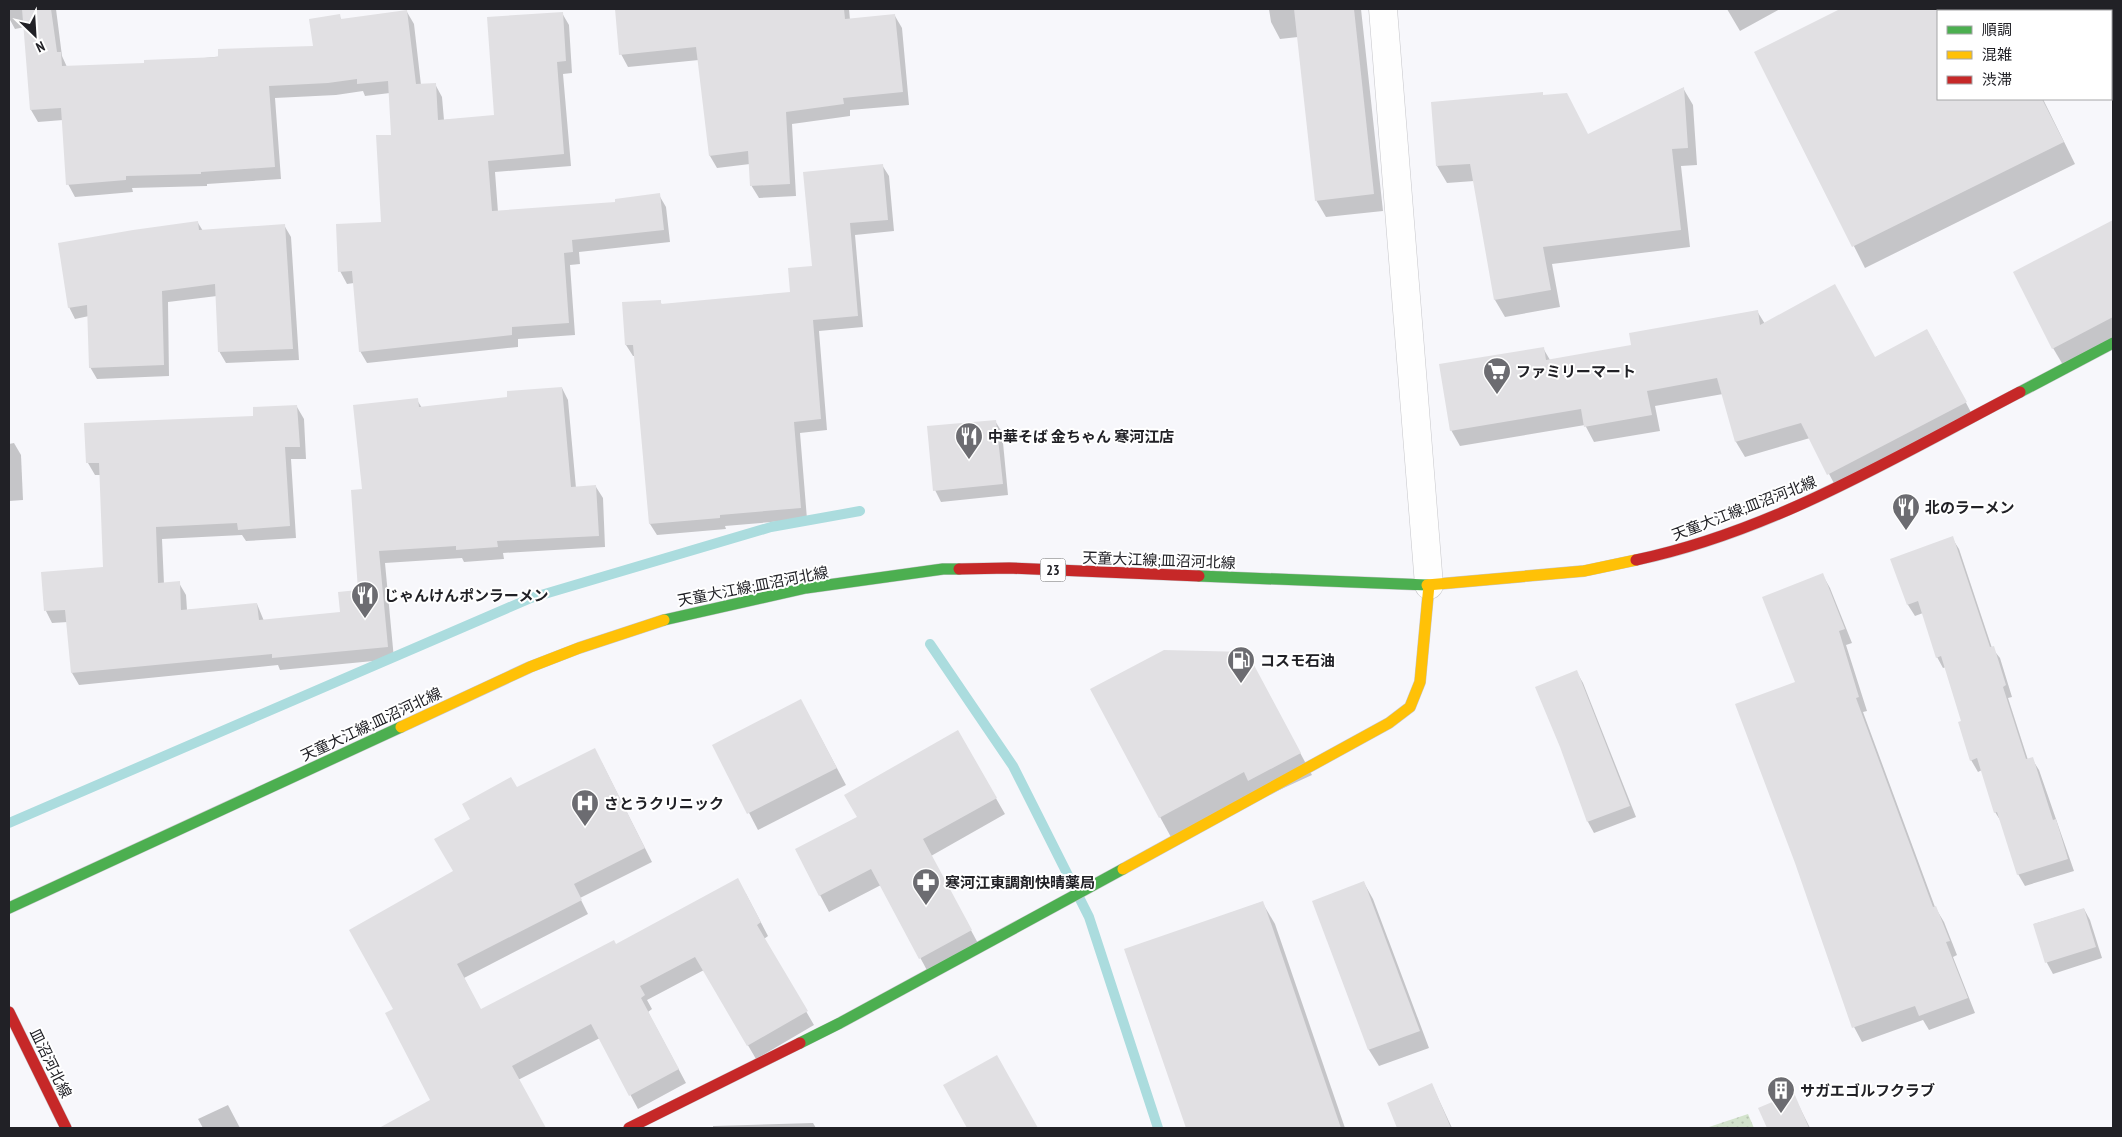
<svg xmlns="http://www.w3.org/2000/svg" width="2122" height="1137" viewBox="0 0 2122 1137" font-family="'PT Sans Narrow','Noto Sans JP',sans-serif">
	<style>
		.grass { fill: url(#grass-dots) }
		.shadow { fill: #0003 }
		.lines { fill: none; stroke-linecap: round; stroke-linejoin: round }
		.stream { stroke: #abdcde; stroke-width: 10 }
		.building { fill: #e1e0e3 }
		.street-casing { stroke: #c6c6ca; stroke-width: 29 }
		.fast-casing { stroke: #c6c6ca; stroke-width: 12 }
		.slow-casing { stroke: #c6c6ca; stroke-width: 12 }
		.jam-casing { stroke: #c6c6ca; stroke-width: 12 }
		.street { stroke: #fefefe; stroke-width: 28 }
		.fast { stroke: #4caf50; stroke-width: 11 }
		.slow { stroke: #ffc107; stroke-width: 11 }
		.jam { stroke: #c62828; stroke-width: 11 }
		.labels { text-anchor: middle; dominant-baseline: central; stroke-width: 4; stroke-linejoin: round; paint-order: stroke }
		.shield { fill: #fff; stroke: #646467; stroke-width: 1 }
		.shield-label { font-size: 14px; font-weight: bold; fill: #212126 }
		.poi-label { font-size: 15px; font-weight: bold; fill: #212126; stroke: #fff; text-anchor: start }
		.street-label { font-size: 15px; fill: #212126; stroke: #fff }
	</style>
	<defs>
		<pattern id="grass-dots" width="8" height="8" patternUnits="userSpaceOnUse" patternTransform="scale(1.25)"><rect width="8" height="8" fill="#d3e3cc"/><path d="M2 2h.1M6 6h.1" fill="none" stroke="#b5c2af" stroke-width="1.8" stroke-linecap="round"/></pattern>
	</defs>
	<rect width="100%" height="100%" fill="#f7f7fb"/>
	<!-- grass -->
	<polygon class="grass" points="1748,1114 1754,1128 1706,1128"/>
	<!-- shadow -->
	<g class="shadow">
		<polygon points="9,9 56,9 62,56 67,67 145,64 314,47 339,16 342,20 407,12 414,24 421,85 435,84 442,97 444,120 495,116 562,13 569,25 572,73 563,74 571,166 495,172 498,212 616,203 659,195 666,207 670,242 579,252 580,264 570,265 575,335 518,339 518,347 367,363 360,351 354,283 347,284 340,271 382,224 392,136 390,93 365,96 363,91 336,95 275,98 281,179 207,184 207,186 132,188 133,192 75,197 68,184 63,120 38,122 31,110 25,27 15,29 9,18"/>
		<polygon points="616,9 849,9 850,20 895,16 902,28 909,105 850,110 850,116 792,124 796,196 759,198 751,185 750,164 717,168 710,156 699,60 628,67 621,54"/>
		<polygon points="1269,9 1361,9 1383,211 1326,217 1316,200 1298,37 1280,39 1271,22"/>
		<polygon points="1727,9 1780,9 1740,31"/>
		<polygon points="1843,9 1998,9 1999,11 1938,11 1938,99 2043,99 2075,164 1865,268 1756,52"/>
		<polygon points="1683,88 1693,105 1697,165 1681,166 1690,247 1552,264 1560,307 1505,317 1495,300 1474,181 1447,183 1437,166 1543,96 1588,136"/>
		<polygon points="882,165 889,176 894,231 855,235 863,327 819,331 827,430 800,433 807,519 725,526 726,529 657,535 650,524 636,356 633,356 626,345 623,303 660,301 662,305 791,294 813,267"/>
		<polygon points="198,223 203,231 284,225 291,237 299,360 226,363 219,351 217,296 168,302 169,376 97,379 90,367 89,316 75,319 69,307"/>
		<polygon points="2106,225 2113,237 2113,339 2063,365 2053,348"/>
		<polygon points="1757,311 1765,324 1875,359 1936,346 1974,418 1837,489 1810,438 1745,457 1736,442 1723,394 1655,406 1660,431 1594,442 1585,425 1460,446 1451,430 1543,348 1550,360 1632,346"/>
		<polygon points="562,388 568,400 576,488 596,487 603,498 605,547 503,553 504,559 464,562 462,558 385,563 394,659 280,670 278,665 79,685 72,673 68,622 52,623 46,611 43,573 104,568 101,475 95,475 88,463 297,407 304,419 306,459 291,459 296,538 246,541 242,535 162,539 164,584 179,583 186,595 187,610 257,604 264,621 341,613 359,591 363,490 417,400 422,408 509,398"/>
		<polygon points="995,421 1002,432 1008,495 941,502 935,490"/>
		<polygon points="14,443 21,455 23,500 9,501 9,444"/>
		<polygon points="1952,538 1959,549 1992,648 2000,658 2012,697 2008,698 2028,760 2032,759 2039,770 2074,871 2025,886 2018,874 2002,823 1995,812 1982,770 1978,772 1971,760 1963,721 1946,667 1943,668 1937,657 1923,613 1915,616 1908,605 1892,559"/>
		<polygon points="1822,574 1830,588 1852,643 1846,645 1867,711 1863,712 1935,907 1944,922 1957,955 1953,957 1975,1013 1929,1030 1923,1020 1862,1042 1854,1027 1797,683"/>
		<polygon points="1576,671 1583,683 1636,817 1594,833 1588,822"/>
		<polygon points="1259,676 1312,775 1172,839 1160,817"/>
		<polygon points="801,701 846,785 758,830 714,746"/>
		<polygon points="958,732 1005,814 931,856 980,947 929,974 881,885 829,912 796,850 858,817"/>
		<polygon points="602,763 652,862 580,898 588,914 464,978 481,1011 616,945 746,894 768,936 764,939 814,1025 756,1059 704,970 647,1000 652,1009 648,1012 686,1083 638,1109 600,1038 518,1080 545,1128 402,1128 397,1120 432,1101 395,1009 454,872 472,819 516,789"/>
		<polygon points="1364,883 1373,899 1429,1048 1379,1066 1369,1050"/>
		<polygon points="1262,902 1275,924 1345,1128 1187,1128 1125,950"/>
		<polygon points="2084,909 2090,920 2102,958 2053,974 2047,963 2034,924"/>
		<polygon points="1008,1077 1037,1128 968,1128 944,1085"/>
		<polygon points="1432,1085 1452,1128 1399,1128 1388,1104"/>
		<polygon points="1793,1094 1810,1128 1769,1128 1760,1109"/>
		<polygon points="228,1105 240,1128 203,1128 198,1119"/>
		<polygon points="813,1123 816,1128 713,1128 713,1126"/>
	</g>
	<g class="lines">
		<!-- stream -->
		<g class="stream">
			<polyline points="930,644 1013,766 1089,917 1158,1128"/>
			<polyline points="9,823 531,598 771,527 860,511"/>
		</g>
	</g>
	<!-- building -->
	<g class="building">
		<polygon points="22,9 51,9 57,52 61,52 62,66 144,63 144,60 218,57 218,49 313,46 309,19 340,14 341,19 407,10 416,84 436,83 438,120 494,115 487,17 563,12 566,61 557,62 564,154 488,161 492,211 615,202 615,199 660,193 664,230 572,240 573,252 564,253 569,323 512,327 512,335 359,352 352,271 338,272 336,224 381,222 376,135 391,135 388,81 357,84 357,79 328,83 269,86 275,167 201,172 201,174 126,176 126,180 66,185 61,108 30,110"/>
		<polygon points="615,9 844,9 845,19 895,14 903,92 843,98 844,104 786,112 790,184 750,186 748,151 709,156 696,47 619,55"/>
		<polygon points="1294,9 1354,9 1374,194 1315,201"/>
		<polygon points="1840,9 1938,9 1938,99 2042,99 2064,142 1852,247 1754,52"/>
		<polygon points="1684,87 1688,148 1672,149 1681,230 1543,247 1551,290 1494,300 1470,164 1436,166 1431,102 1543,92 1543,95 1567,93 1588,134"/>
		<polygon points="883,164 888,220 850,223 858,316 813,320 821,419 794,422 801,508 720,515 720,518 649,524 633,345 625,345 622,302 661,300 661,304 790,292 788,268 812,266 803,172"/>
		<polygon points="2113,220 2113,317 2052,349 2013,272"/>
		<polygon points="198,221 199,230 285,224 293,349 218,352 215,284 162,291 164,365 89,368 87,305 68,308 58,243 133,230"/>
		<polygon points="1835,284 1875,357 1927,329 1967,402 1827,475 1801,423 1735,442 1717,378 1647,391 1652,415 1584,427 1581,409 1450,431 1439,364 1544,347 1546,360 1631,345 1629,333 1758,310 1760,325"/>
		<polygon points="562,387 571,487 596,485 599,536 497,541 498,547 456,550 456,546 379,551 388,647 272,658 272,654 71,673 65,610 44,611 41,572 103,567 99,463 86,463 84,423 253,416 253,407 297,405 300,447 285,447 290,526 238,530 237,523 156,527 158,583 180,581 181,610 257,603 259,620 340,612 338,592 358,590 351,490 362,489 353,405 418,398 419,407 507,397 507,391"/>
		<polygon points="996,420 1003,484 933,491 927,426"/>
		<polygon points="1953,536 1990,647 1994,646 2006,685 2003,687 2026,759 2033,757 2053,820 2056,819 2068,859 2017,875 1997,812 1994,813 1977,758 1970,761 1958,722 1961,721 1941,656 1936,658 1918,601 1907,605 1890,559"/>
		<polygon points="1823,573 1845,629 1839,631 1859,697 1856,698 1933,907 1936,906 1950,941 1946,942 1968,998 1919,1016 1915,1006 1852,1028 1795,863 1735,704 1795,682 1762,597"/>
		<polygon points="1164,650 1247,652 1301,753 1248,781 1244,772 1159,818 1090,689"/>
		<polygon points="1577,670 1630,806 1587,822 1560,747 1535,687"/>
		<polygon points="801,699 837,768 747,814 712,745"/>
		<polygon points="958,730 997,798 923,839 972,930 919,959 871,869 819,896 795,849 857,817 844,795"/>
		<polygon points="595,748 645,848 574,884 582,900 457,964 481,1009 614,940 616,944 738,878 761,922 757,925 808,1011 747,1046 695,957 640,986 645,995 641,998 679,1069 629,1096 591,1024 512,1066 546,1128 379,1128 430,1100 385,1013 393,1009 349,930 453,871 434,839 470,819 462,804 511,777 517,787"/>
		<polygon points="1364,881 1420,1031 1368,1050 1312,901"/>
		<polygon points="1263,901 1273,929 1341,1128 1186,1128 1124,949"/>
		<polygon points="2084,908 2096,947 2045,963 2033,924"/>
		<polygon points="997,1055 1038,1128 967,1128 943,1085"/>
		<polygon points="1432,1083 1451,1128 1397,1128 1387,1103"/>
		<polygon points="1794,1093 1809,1128 1767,1128 1758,1108"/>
	</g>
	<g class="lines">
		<!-- street casing -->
		<g class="street-casing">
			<polyline id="street" points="1383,9 1429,585"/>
		</g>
		<!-- fast casing -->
		<g class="fast-casing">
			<g id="fast">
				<polyline points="2020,392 2113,343"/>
				<polyline points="1199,576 1427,585"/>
				<polyline points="664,620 806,588 943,569 959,569"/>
				<polyline points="9,908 401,727"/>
				<polyline points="800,1043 840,1023 1123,869"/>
			</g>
		</g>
		<!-- slow casing -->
		<g class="slow-casing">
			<g id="slow">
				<polyline points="1427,585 1584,571 1636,560"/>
				<polyline points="401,727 530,667 579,648 664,620"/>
				<polyline points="1123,869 1389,723 1410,707 1420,682 1429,585"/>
			</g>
		</g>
		<!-- jam casing -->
		<g class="jam-casing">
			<g id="jam">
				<path d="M1636 560C1774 531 1897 456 2020 392"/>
				<polyline points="959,569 1009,568 1199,576"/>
				<polyline points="9,1012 66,1128"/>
				<polyline points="629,1128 800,1043"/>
			</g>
		</g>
		<!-- street -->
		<use href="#street" class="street"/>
		<!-- fast -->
		<use href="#fast" class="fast"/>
		<!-- slow -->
		<use href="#slow" class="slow"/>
		<!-- jam -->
		<use href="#jam" class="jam"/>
	</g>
	<!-- icons -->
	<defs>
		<g id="supermarket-pin" transform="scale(1.4375)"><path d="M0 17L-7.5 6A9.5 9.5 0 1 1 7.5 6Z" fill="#6c6c71" stroke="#fff"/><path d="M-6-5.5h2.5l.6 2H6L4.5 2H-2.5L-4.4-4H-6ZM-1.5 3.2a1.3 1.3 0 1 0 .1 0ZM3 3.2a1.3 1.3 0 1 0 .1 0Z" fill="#fff"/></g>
		<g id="restaurant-pin" transform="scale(1.4375)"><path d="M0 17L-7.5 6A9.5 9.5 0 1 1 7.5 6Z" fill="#6c6c71" stroke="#fff"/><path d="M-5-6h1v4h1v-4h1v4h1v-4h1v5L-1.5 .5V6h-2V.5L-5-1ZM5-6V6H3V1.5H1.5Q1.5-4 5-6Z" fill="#fff"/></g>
		<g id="fuel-pin" transform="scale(1.4375)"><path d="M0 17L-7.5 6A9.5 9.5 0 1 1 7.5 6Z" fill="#6c6c71" stroke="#fff"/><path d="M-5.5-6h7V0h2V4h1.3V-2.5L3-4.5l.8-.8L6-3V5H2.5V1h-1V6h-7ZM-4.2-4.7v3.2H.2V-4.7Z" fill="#fff"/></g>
		<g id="hospital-pin" transform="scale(1.4375)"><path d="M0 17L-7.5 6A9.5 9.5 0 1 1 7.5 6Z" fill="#6c6c71" stroke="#fff"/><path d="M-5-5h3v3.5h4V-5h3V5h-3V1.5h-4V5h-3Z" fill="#fff"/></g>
		<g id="pharmacy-pin" transform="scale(1.4375)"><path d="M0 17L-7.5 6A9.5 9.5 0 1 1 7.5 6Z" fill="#6c6c71" stroke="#fff"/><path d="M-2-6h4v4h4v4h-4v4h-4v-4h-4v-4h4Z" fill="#fff"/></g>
		<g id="building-pin" transform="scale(1.4375)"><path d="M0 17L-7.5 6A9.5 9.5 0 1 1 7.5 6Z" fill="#6c6c71" stroke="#fff"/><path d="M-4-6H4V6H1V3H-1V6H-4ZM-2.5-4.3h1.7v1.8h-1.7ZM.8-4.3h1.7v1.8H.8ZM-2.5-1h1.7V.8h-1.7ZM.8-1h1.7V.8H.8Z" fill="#fff"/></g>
	</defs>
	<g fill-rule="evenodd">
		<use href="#supermarket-pin" x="1497" y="371"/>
		<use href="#restaurant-pin" x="969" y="436"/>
		<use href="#restaurant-pin" x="1906" y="507"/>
		<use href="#restaurant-pin" x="365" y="595"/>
		<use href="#fuel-pin" x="1241" y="660"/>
		<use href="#hospital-pin" x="585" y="803"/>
		<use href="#pharmacy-pin" x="926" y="882"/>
		<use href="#building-pin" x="1781" y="1090"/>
	</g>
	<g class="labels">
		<!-- shield labels -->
		<rect class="shield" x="1040.5" y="558.5" width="25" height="23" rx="4"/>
		<g class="shield-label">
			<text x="1053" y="570">23</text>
		</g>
		<!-- poi labels -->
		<g class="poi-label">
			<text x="1516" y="371">ファミリーマート</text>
			<text x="988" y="436">中華そば 金ちゃん 寒河江店</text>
			<text x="1925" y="507">北のラーメン</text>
			<text x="384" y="595">じゃんけんポンラーメン</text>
			<text x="1260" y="660">コスモ石油</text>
			<text x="604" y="803">さとうクリニック</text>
			<text x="945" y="882">寒河江東調剤快晴薬局</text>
			<text x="1800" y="1090">サガエゴルフクラブ</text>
		</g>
		<!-- street labels -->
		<g class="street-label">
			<text transform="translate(1744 508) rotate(-21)">天童大江線;皿沼河北線</text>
			<text transform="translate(1159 560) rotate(2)">天童大江線;皿沼河北線</text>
			<text transform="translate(753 586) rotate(-11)">天童大江線;皿沼河北線</text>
			<text transform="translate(371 724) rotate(-25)">天童大江線;皿沼河北線</text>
			<text transform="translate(51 1063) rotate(64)">皿沼河北線</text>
		</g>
	</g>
	<!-- border -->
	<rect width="2122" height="1137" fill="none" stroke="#212126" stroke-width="20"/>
	<!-- legend -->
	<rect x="1937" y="10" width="175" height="90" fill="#ffffff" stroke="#a6a6a8"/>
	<rect x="1947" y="26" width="25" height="8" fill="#4caf50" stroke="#a6a6a8"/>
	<text x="1982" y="35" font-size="15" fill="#212126">順調</text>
	<rect x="1947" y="51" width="25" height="8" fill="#ffc107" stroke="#a6a6a8"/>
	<text x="1982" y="60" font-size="15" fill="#212126">混雑</text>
	<rect x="1947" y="76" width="25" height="8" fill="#c62828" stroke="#a6a6a8"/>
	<text x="1982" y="85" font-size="15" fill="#212126">渋滞</text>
	<!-- north arrow -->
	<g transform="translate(35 35) rotate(155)" stroke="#ffffff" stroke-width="4" paint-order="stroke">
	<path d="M0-4L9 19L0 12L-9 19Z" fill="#212126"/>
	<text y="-8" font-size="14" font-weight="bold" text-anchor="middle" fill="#212126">N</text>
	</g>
</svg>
